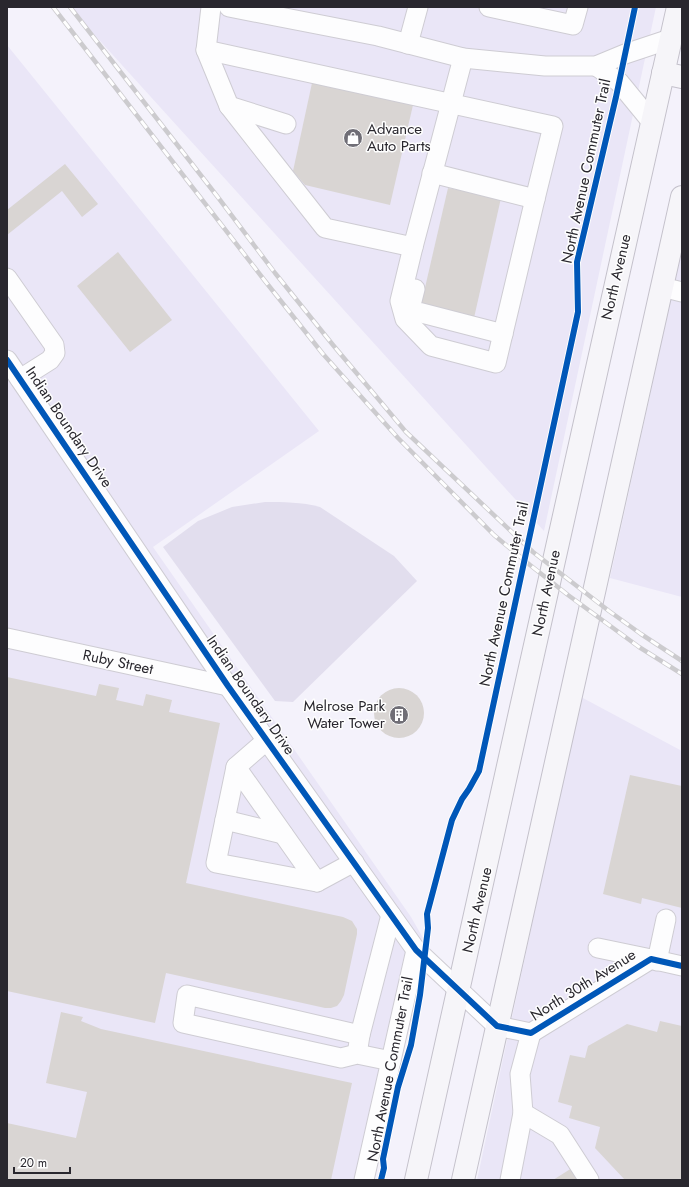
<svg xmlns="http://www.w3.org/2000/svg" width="689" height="1187" viewBox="0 0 689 1187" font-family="Jost,sans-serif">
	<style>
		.built { fill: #eae6f7 }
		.green { fill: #e2deee }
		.building { fill: #d9d5d3 }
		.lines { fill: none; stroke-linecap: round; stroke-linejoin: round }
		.minor-casing { stroke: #ceccd3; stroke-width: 21 }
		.major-casing { stroke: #c4c1cb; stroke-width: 24 }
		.minor { stroke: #fdfdfe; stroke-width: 19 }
		.major { stroke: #f6f5f9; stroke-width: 22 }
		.rail-casing { stroke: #cccbce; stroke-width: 4.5 }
		.rail { stroke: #fefefe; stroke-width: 3; stroke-dasharray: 9; stroke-linecap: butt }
		.cycleway-casing { stroke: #fefefe; stroke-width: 8 }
		.cycleway { stroke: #0057b8; stroke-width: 6 }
		.labels { text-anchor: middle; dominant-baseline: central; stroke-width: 3; stroke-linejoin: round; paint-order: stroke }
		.poi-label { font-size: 15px; fill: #29272e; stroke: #fefefe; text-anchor: start }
		.street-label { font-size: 15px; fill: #29272e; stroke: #fefefe }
	</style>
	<rect width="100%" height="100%" fill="#f4f2fb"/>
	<!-- built -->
	<g class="built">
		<polygon points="70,7 656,7 544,531 73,11"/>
		<polygon points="7,45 319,431 153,547 411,917 423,938 404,1031 364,1180 7,1180"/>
		<polygon points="682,249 682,597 610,578"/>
		<polygon points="581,697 682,751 682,1180 477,1180"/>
	</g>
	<!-- green -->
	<path class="green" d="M265 502C284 502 301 502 320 507L394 556 417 581 293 702 275 701 163 547 198 521 232 507Z"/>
	<!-- building -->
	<g class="building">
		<polygon points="312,83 413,105 390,205 305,185 293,171"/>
		<polygon points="65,164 98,204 82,217 62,191 7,235 7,210"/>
		<polygon points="448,188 501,198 474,318 421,305"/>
		<polygon points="118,252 172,320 130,352 77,286"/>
		<polygon points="7,677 96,696 99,684 119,688 116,700 143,706 146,694 172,700 169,712 220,723 186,883 343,917 352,921 357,929 357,934 344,995 341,1001 337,1006 331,1008 325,1008 166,973 155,1023 7,991"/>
		<circle cx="399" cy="713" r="25"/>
		<polygon points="630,775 682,786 682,908 642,898 641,904 603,894"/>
		<polygon points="61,1012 83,1017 81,1021 101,1029 352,1083 331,1180 7,1180 7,1123 76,1138 87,1092 46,1083"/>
		<polygon points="660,1021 682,1026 682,1180 625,1180 595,1148 600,1127 569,1118 572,1106 558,1102 570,1055 585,1058 588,1046 627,1024 657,1032"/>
		<polygon points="572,1168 579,1180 553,1180"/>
	</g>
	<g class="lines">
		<!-- minor casing -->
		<g class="minor-casing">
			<g id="minor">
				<polyline points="211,7 206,50 229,106 325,228 413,247 463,58"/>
				<polyline points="229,7 378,36 463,58 545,66 596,66 625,54 670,39"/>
				<polyline points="489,7 573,25 578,7"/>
				<polyline points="408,44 418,7"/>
				<polyline points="206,50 553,126 535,199 432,173"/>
				<polyline points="596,66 619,82 651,121"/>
				<polyline points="229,106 286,124"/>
				<polyline points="413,247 400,301 405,319 431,346 496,363 535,199"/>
				<polyline points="7,278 54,345 55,353 50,360 20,379"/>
				<polyline points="662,287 682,292"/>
				<polyline points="415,289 411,305 414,311 503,334"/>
				<polyline points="7,360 228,686 416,950 497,1026 531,1033 651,959 682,966"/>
				<polyline points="7,638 228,686"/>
				<polyline points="267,740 236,767 216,863 317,882 354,862"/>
				<polyline points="236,767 317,882"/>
				<polyline points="225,820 283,834"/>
				<polyline points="598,948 651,959"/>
				<polyline points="657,961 666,919"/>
				<polyline points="360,1035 187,995 183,1023 341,1058 357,1054 391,1061"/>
				<polyline points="358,1048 360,1035 391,915"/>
				<polyline points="523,1113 560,1135 589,1180"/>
				<polyline points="364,1180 416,950"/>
				<polyline points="510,1180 523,1113 520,1074 531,1033"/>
			</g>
		</g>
		<!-- major casing -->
		<g class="major-casing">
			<g id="major">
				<polyline points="663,73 682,77"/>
				<path d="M416 1180C504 789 588 398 678 7"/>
				<polyline points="463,1180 682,197"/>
			</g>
		</g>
		<!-- minor -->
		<use href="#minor" class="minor"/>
		<!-- major -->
		<use href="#major" class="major"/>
		<!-- rail casing -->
		<g class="rail-casing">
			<g id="rail">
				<polyline points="53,7 265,281 323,354 398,438 494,535 530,565 568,595 639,647 682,674"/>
				<polyline points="70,7 217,196 275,273 333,345 406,432 533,552 609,611 641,634 682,661"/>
			</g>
		</g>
		<!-- rail -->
		<use href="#rail" class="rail"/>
		<!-- cycleway casing -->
		<g class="cycleway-casing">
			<g id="cycleway">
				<polyline points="7,360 228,686 416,950 497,1026 531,1033 651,959 682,966"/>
				<polyline points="381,1180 384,1168 383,1159 398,1087 411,1045 420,995 428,928 427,914 452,820 462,799 469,789 479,771 578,312 577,262 616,97 635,7"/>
			</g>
		</g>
		<!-- cycleway -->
		<use href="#cycleway" class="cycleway"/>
	</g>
	<!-- icons -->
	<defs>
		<g id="shop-disc" transform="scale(1)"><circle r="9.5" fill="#706e76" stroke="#fefefe"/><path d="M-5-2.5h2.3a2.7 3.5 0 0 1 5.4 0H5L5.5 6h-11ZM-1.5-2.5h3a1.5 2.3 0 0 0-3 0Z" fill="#fff"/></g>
		<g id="building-disc" transform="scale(1)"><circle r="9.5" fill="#706e76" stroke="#fefefe"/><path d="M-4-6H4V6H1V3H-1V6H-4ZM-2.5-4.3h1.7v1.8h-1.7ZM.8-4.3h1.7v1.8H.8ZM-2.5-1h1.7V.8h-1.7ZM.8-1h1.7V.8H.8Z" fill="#fff"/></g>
	</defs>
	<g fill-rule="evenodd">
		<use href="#shop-disc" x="353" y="138"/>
		<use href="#building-disc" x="399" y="715"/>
	</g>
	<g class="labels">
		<!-- poi labels -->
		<g class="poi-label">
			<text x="367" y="129">Advance<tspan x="367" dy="17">Auto Parts</tspan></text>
			<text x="385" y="706" text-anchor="end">Melrose Park<tspan x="385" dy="17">Water Tower</tspan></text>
		</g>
		<!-- street labels -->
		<g class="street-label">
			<text transform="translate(586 171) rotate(-78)">North Avenue Commuter Trail</text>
			<text transform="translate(616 277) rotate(-77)">North Avenue</text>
			<text transform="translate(69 427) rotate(56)">Indian Boundary Drive</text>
			<text transform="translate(546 593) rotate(-78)">North Avenue</text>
			<text transform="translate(504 594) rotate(-78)">North Avenue Commuter Trail</text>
			<text transform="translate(118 662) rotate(12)">Ruby Street</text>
			<text transform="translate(251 695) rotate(55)">Indian Boundary Drive</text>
			<text transform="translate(477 910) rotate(-77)">North Avenue</text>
			<text transform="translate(583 985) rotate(-32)">North 30th Avenue</text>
			<text transform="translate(390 1069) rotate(-79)">North Avenue Commuter Trail</text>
		</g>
	</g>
	<!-- border -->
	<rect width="689" height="1187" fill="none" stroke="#29272e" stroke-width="16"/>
	<!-- scale -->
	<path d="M14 1167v6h56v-6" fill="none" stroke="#29272e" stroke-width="2"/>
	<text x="20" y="1167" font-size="12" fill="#29272e" stroke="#fefefe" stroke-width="3" paint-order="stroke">20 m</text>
</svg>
